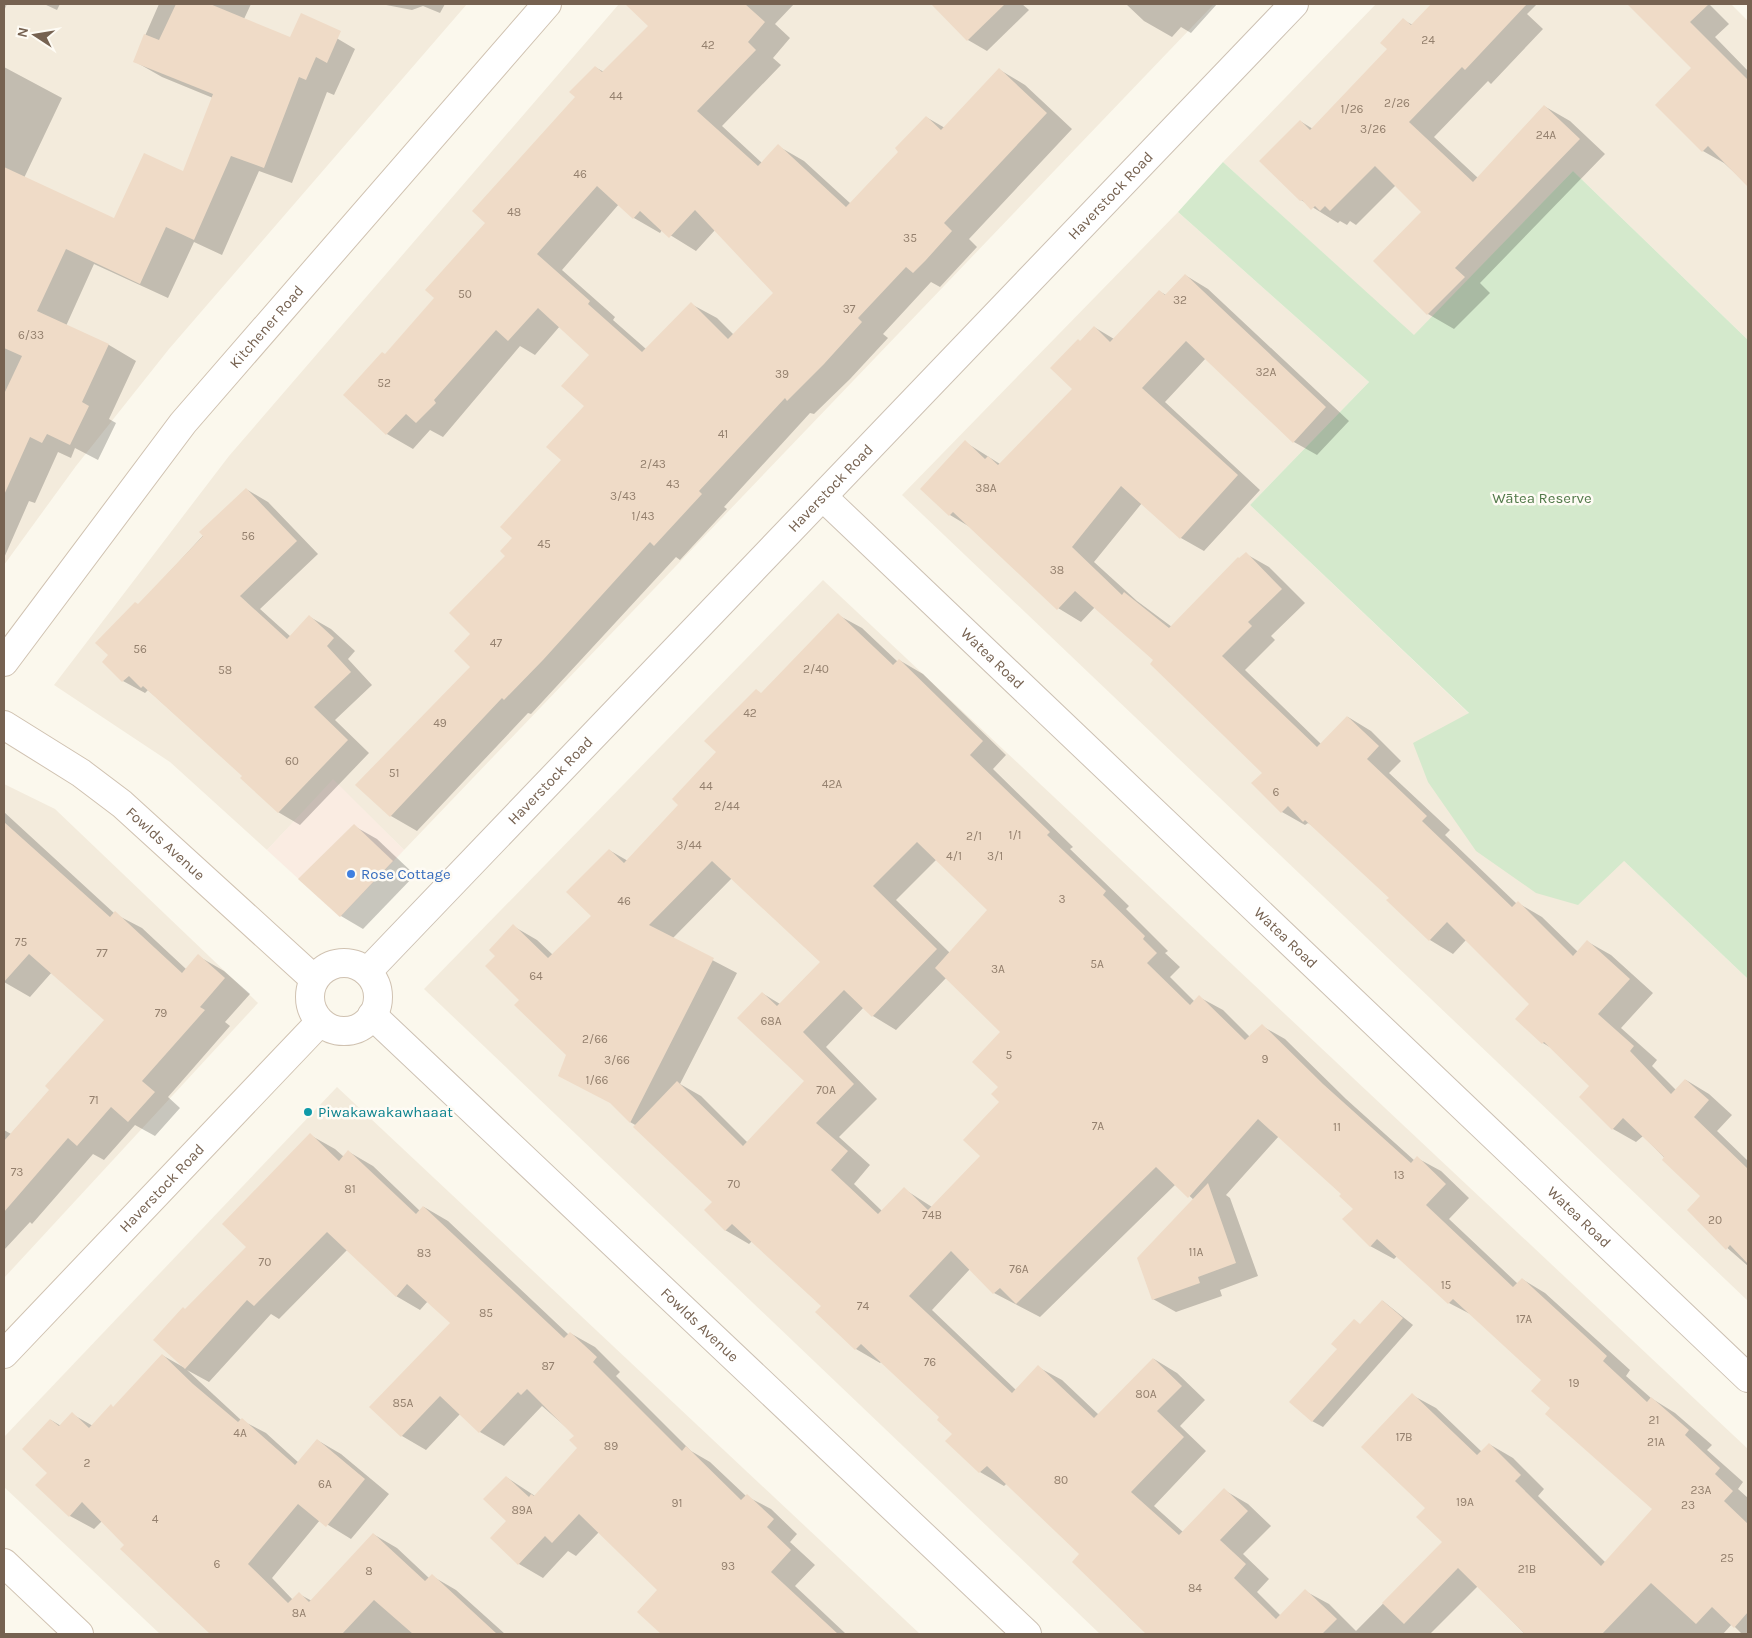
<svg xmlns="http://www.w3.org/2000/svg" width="1752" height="1638" viewBox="0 0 1752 1638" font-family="Karla,sans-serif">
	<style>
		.residential { fill: #f3ebdc }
		.commercial { fill: #faece2 }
		.green { fill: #d4e9cc }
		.shadow { fill: #0003; fill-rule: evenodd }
		.building { fill: #efdbc7; fill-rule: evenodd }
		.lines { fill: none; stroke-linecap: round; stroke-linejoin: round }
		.street-casing { stroke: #cdc1b3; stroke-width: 30 }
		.secondary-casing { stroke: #d0c2b1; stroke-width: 30 }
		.street { stroke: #fff; stroke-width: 28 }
		.secondary { stroke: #fff; stroke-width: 28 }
		.shop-dot { fill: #3f7fe0; stroke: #fefbf4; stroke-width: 2 }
		.culture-dot { fill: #0f9aa8; stroke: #fefbf4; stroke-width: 2 }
		.labels { text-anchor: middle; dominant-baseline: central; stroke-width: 5; stroke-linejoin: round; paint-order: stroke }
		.number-label { font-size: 12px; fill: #94806e }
		.street-label { font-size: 15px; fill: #766251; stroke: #fefbf4 }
		.park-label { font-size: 15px; fill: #527a4a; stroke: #fefbf4 }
		.shop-label { font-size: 15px; fill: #366cbe; stroke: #fefbf4; text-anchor: start }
		.culture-label { font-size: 15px; fill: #0d838f; stroke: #fefbf4; text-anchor: start }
	</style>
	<rect width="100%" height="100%" fill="#fbf8ed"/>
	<!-- residential -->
	<g class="residential">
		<polygon points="4,4 467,4 169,349 76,466 4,565"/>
		<polygon points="619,4 1214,4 404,850 333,780 267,850 170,762 54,685 229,456"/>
		<polygon points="1376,4 1731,4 1748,21 1748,340 1573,171 1414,336 1223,162"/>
		<polygon points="1178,212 1369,382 1250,505 1748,979 1748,1301 902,495"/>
		<polygon points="823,580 1748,1449 1748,1634 1100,1634 424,989"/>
		<polygon points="4,784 55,809 258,1003 4,1278"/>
		<polygon points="337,1087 920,1634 160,1634 4,1487 4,1437"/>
	</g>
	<!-- commercial -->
	<polygon class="commercial" points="333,779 404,850 340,917 267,850"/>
	<!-- green -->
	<polygon class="green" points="1223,162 1414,335 1573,171 1748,340 1748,979 1624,861 1578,905 1536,893 1476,851 1428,782 1413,743 1469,713 1250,505 1369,382 1178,212"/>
	<!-- shadow -->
	<g class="shadow">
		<polygon points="4,4 7,4 4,11"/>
		<polygon points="44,4 60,4 57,10"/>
		<polygon points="159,4 251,4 244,19 290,39 328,33 355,49 334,95 327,92 292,183 259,171 222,255 194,242 168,298 94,264 66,326 109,345 136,361 109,419 116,423 98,460 75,448 71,458 58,452 35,503 29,501 4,558 4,67 62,98 24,178 115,220 184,173 213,98 162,77 134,61"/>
		<polygon points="381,4 445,4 440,13 423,6 412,10"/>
		<path d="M653 4H794L775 24 790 38 773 58 781 65 722 126 762 163 778 146 804 161 851 204 900 152 926 117 945 128 1000 70 1025 85 1072 129 969 239 977 247 952 274 940 287 931 282 883 334 888 338 850 379 814 414 810 413 724 507 727 509 680 560 676 557 531 714 528 713 417 831 391 816 357 785 472 667V634L514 538 562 460 585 406 591 355 560 326 535 355 520 346 443 437 430 430 413 449 387 434 386 355 436 298 576 97 595 67 604 72 650 26 641 17ZM619 204 634 218 660 233 662 230 696 251 715 230 775 293 734 335 717 318 691 304 646 349 613 320 615 317 562 270Z"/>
		<polygon points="952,4 1022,4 1029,10 987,51 968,40 942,13"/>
		<polygon points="1126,4 1217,4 1191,33 1181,27 1172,37 1144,21"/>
		<polygon points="1432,4 1537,4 1527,14 1543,29 1491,84 1488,81 1434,137 1478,178 1544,106 1570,121 1605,154 1480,283 1490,293 1454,329 1428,314 1374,261 1423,212 1396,185 1356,225 1350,221 1347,225 1340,221 1338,223 1301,200 1300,121 1313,129 1389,49 1403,20 1413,25"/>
		<polygon points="1628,4 1709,4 1729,24 1715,37 1748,71 1748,185 1724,163 1703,151 1692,68"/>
		<polygon points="1185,275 1208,289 1349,421 1317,455 1294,442 1206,358 1165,402 1260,490 1204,551 1181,538 1142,503 1094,562 1137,601 1172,627 1246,554 1269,567 1305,603 1271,636 1275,640 1245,670 1321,744 1348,717 1371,731 1401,761 1389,773 1450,830 1445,835 1517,904 1518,903 1542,917 1578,952 1588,942 1611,955 1653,993 1621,1028 1657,1060 1652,1066 1676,1090 1686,1080 1709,1094 1732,1115 1717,1131 1747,1160 1748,1159 1748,1266 1717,1239 1702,1196 1643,1136 1636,1142 1613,1129 1591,1086 1553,1049 1543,1043 1530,1004 1466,940 1453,954 1430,940 1388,900 1391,898 1314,827 1308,823 1305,825 1282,812 1263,773 1155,660 1095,607 1081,622 1058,608 970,527 950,515 922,488 965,442 1000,464 1074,389 1080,342 1094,327 1114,339 1159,291 1166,295"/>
		<polygon points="246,489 268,502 318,554 260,609 291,637 310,617 331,629 355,651 348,659 372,685 335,720 369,753 300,825 278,812 244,776 148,690 145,693 123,681 109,655 139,605"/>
		<path d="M838 615 862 628 898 662 899 660 923 674 1006 755 993 769 1073 847 1070 849 1129 906 1126 909 1168 951 1165 953 1180 967 1170 977 1195 1002 1199 997 1223 1010 1250 1037 1262 1026 1285 1039 1346 1099 1415 1161 1417 1158 1441 1171 1469 1198 1449 1219 1518 1284 1522 1279 1545 1293 1630 1370 1626 1376 1651 1398 1675 1413 1712 1445 1707 1450 1743 1482 1738 1489 1748 1498V1634H1742L1732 1624 1723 1634H1525L1478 1586 1430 1634H1148L1129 1617 1081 1554 1007 1483 1004 1486 980 1472 947 1441 954 1434 941 1416 882 1361 880 1363 856 1349 817 1312 823 1306 752 1241 749 1244 725 1230 713 1202 637 1126 630 1122 568 1055 521 999 497 956 513 926 537 940 553 955 592 916 609 850 628 861 680 805 762 694ZM937 859 989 910 950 953 896 900ZM732 878 821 962 780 1004 762 993 806 1081 748 1143 701 1096 680 1084 737 973 672 939ZM947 977 1002 1032 1001 1102 981 1156 932 1207 904 1189 882 1211 854 1184 870 1165 839 1137 877 1099 826 1047 864 1007 873 1016 896 1030ZM1279 1136 1342 1194 1355 1209 1370 1246 1394 1259 1397 1256 1449 1303 1474 1316 1543 1380 1552 1408 1654 1509 1606 1563 1538 1496 1544 1489 1513 1458 1489 1444 1482 1452 1436 1408 1412 1395 1427 1508 1444 1542 1356 1631 1329 1604 1305 1591 1281 1616 1257 1592 1269 1579 1243 1554 1271 1526 1248 1504 1224 1490 1183 1532 1154 1506 1206 1451 1180 1426 1205 1400 1177 1373 1154 1359 1099 1415 1062 1380 1038 1367 1016 1390 932 1310 970 1269 994 1293 1040 1317 1176 1184 1194 1200 1153 1299 1176 1312 1222 1296 1220 1290 1258 1276 1230 1198 1226 1195Z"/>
		<polygon points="4,812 115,914 142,928 186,969 198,956 224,971 250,994 225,1022 230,1026 168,1097 180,1108 155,1136 135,1125 104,1160 93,1154 32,1224 30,1222 4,1250 4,1130 11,1134 50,1090 106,1020 52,972 30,997 4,982"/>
		<polygon points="354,826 377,839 415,875 363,929 341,916"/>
		<polygon points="310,1135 335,1149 344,1157 349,1152 373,1166 420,1211 424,1207 448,1221 569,1335 570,1333 595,1347 620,1372 616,1376 691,1451 710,1462 746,1496 771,1509 797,1534 790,1542 815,1565 795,1586 846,1634 663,1634 638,1612 659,1589 599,1532 576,1556 568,1551 543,1578 519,1564 492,1538 508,1521 506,1477 535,1496 579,1448 576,1436 542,1406 504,1446 480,1432 460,1414 426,1450 402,1436 371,1407 452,1322 428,1301 420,1310 396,1296 348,1249 279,1319 271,1314 209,1382 187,1370 241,1420 266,1433 299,1463 317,1440 341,1454 389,1494 351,1539 320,1520 272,1578 293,1600 299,1594 312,1601 373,1534 397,1548 430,1579 432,1576 456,1590 505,1634 224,1634 215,1629 102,1521 94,1529 70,1516 49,1473 51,1420 61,1426 72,1414 93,1426 114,1408 162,1355 183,1367 186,1310 247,1247"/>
		<polygon points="1383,1301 1413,1325 1323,1427 1312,1421 1361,1325"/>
	</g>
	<!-- building -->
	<g class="building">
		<polygon points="176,4 210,4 290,37 301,13 341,31 327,63 316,57 306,80 299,77 264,168 231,156 194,240 166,227 140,284 66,249 37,311 109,344 82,402 89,406 70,445 47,434 42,443 30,437 4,495 4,394 22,356 4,348 4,167 114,218 144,153 183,171 213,94 133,62 144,34 159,40"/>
		<path d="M625 4H745L765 22 748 42 756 50 697 111 758 166 778 144 846 207 898 152 895 148 926 116 941 130 999 68 1047 113 944 223 952 231 926 260 913 273 906 267 858 318 862 322 824 364 787 401 785 398 699 491 702 494 654 546 650 542 543 660 504 700 502 698 390 817 355 785 470 667 454 651 470 634 449 613 505 556 500 551 512 538 500 527 561 460 546 447 584 406 561 386 589 355 538 308 508 341 496 330 434 400 436 403 416 423 406 414 386 435 343 395 382 352 385 354 434 298 425 290 485 223 472 211 575 97 569 92 595 66 602 72 648 26ZM597 186 633 219 640 211 669 238 695 210 773 293 728 339 691 302 642 352 588 304 590 301 537 254Z"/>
		<polygon points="931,4 1005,4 967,41"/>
		<polygon points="1431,4 1527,4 1465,70 1462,67 1409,122 1473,182 1544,105 1580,139 1455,268 1465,277 1427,315 1373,261 1421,212 1375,166 1330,211 1325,206 1320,211 1315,206 1311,210 1302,200 1300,201 1259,161 1300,120 1310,130 1387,49 1380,43 1403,18 1411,25"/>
		<polygon points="1627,4 1709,4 1690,22 1748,80 1748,187 1708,146 1702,152 1655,105 1691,68"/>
		<polygon points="1185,274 1326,407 1293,443 1186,341 1142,388 1238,475 1180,539 1121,486 1072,547 1122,595 1124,592 1169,628 1238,557 1239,558 1246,552 1282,589 1248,622 1252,626 1222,656 1317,747 1347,716 1379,746 1367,759 1427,816 1422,821 1512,907 1518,901 1573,956 1587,940 1630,979 1598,1014 1634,1046 1630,1051 1671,1094 1685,1079 1709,1100 1694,1117 1748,1169 1748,1264 1730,1245 1726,1250 1687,1210 1700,1196 1662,1160 1664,1157 1623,1118 1612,1130 1579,1097 1589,1086 1544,1042 1542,1044 1515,1019 1529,1004 1447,922 1429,941 1386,900 1389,898 1305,820 1303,822 1288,806 1281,813 1251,783 1262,773 1150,664 1153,660 1075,591 1057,610 953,512 949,516 920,489 965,440 985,459 988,456 998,465 1072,389 1050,368 1078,339 1080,341 1094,326 1110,342 1159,290 1165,295"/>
		<polygon points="246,488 297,541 240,596 287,639 309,615 334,638 327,646 351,672 314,707 348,740 278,813 240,778 242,776 143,686 141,688 129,676 122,682 102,662 108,655 95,643 135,602 138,604 203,536 199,532"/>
		<path d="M838 613 893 665 899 659 983 741 970 755 1050 832 1047 835 1106 891 1103 895 1145 936 1143 939 1157 953 1147 963 1190 1005 1199 995 1245 1040 1262 1024 1323 1084 1411 1163 1417 1156 1446 1184 1426 1205 1513 1287 1522 1278 1607 1356 1603 1361 1647 1402 1651 1397 1689 1430 1685 1435 1720 1468 1715 1474 1733 1491 1724 1501 1748 1524V1612L1734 1628 1712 1607 1696 1624 1651 1583 1602 1634H1525L1458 1568 1404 1624 1382 1603 1442 1542 1416 1517 1425 1508 1361 1447 1412 1393 1477 1455 1489 1443 1521 1475 1515 1481 1601 1566 1652 1509 1545 1414 1550 1408 1531 1391 1541 1380 1453 1299 1448 1304 1377 1239 1370 1247 1342 1219 1353 1209 1339 1196 1341 1194 1258 1119 1188 1198 1156 1167 1016 1304 1000 1288 993 1294 951 1251 909 1296 1012 1393 1038 1365 1094 1418 1153 1358 1182 1386 1157 1411 1184 1437 1131 1492 1179 1535 1224 1488 1248 1511 1220 1540 1246 1564 1234 1578 1276 1619 1305 1589 1337 1619 1322 1634H1146L1072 1562 1079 1554 987 1466 979 1473 945 1441 952 1434 937 1420 939 1417 861 1344 855 1350 815 1312 821 1306 732 1224 725 1231 704 1210 712 1202 633 1127 677 1081 743 1146 804 1081 737 1018 762 992 777 1006 820 962 712 861 649 925 714 958 630 1123 610 1103 558 1076 566 1055 514 1005 519 1000 485 966 495 956 489 950 513 924 548 958 591 916 566 892 609 849 624 863 678 805 672 799 716 752 704 741 756 689 761 693ZM917 842 987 910 935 968 1000 1032 972 1062 998 1087 991 1094 999 1102 963 1140 980 1156 928 1210 904 1187 878 1214 831 1170 848 1151 816 1123 854 1084 803 1032 844 990 872 1017 937 949 873 886Z"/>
		<polygon points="4,822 110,917 115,911 182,973 198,954 225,978 200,1007 205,1010 142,1081 155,1092 128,1122 111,1107 77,1146 68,1138 4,1212 4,1141 49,1090 45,1086 104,1020 29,954 4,982"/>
		<polygon points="354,824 393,861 340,917 298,879"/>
		<polygon points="310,1133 339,1161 348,1150 416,1214 423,1206 564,1338 570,1332 597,1357 593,1362 682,1451 686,1446 741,1500 747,1494 774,1519 767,1527 791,1550 771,1572 838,1634 661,1634 637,1612 657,1590 579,1514 552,1543 545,1536 518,1565 490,1538 506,1521 483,1499 506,1476 529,1497 531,1494 534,1496 577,1448 569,1440 574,1436 527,1389 521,1395 518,1392 479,1433 440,1396 401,1437 369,1407 450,1323 407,1284 396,1297 327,1232 254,1306 247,1300 185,1369 153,1340 183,1307 185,1309 246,1247 222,1224"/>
		<polygon points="1208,1183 1236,1263 1198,1277 1200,1283 1152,1300 1137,1258"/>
		<polygon points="1382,1300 1403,1318 1312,1422 1289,1402 1337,1349 1331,1344 1354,1319 1360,1324"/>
		<polygon points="162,1354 193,1384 238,1422 242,1418 295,1465 317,1439 365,1479 326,1527 298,1504 248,1564 288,1603 299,1592 309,1602 373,1533 425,1581 432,1574 497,1634 413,1634 374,1600 342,1634 210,1634 120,1549 124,1545 82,1502 69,1517 35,1485 47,1473 22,1449 50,1419 59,1426 72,1412 89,1428 111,1404 113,1407"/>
	</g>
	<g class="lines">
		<!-- street casing -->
		<g class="street-casing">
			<g id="street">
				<path id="s1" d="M823 497 1748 1378"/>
				<path id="s2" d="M367 972 1294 4"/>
				<path id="s3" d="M372 1015 1027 1634"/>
			</g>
		</g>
		<!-- secondary casing -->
		<g class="secondary-casing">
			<g id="secondary">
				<path id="s4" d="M4 662 183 423 547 4"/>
				<path id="s5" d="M4 725 81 773 122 804 314 979"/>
				<circle cx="344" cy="997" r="34"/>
				<path id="s6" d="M4 1354 320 1022"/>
				<polyline points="4,1563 79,1634"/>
			</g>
		</g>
		<!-- street -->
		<use href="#street" class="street"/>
		<!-- secondary -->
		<use href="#secondary" class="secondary"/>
	</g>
	<!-- markers -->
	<circle class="shop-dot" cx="351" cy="874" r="5"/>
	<circle class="culture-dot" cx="308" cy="1112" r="5"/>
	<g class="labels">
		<!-- number labels -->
		<g class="number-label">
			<text x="1428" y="40">24</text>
			<text x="708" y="45">42</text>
			<text x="616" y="96">44</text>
			<text x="1397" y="103">2/26</text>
			<text x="1352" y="109">1/26</text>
			<text x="1373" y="129">3/26</text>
			<text x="1546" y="135">24A</text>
			<text x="580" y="174">46</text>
			<text x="514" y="212">48</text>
			<text x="910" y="238">35</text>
			<text x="465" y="294">50</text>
			<text x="1180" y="300">32</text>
			<text x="849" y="309">37</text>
			<text x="31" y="335">6/33</text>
			<text x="1266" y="372">32A</text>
			<text x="782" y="374">39</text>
			<text x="384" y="383">52</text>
			<text x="723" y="434">41</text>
			<text x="653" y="464">2/43</text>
			<text x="673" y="484">43</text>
			<text x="986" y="488">38A</text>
			<text x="623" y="496">3/43</text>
			<text x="643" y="516">1/43</text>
			<text x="248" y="536">56</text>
			<text x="544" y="544">45</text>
			<text x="1057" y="570">38</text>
			<text x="496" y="643">47</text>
			<text x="140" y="649">56</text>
			<text x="816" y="669">2/40</text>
			<text x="225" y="670">58</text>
			<text x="750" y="713">42</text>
			<text x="440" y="723">49</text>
			<text x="292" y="761">60</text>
			<text x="394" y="773">51</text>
			<text x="832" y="784">42A</text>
			<text x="706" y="786">44</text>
			<text x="1276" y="792">6</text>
			<text x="727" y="806">2/44</text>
			<text x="1015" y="835">1/1</text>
			<text x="974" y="836">2/1</text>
			<text x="689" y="845">3/44</text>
			<text x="954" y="856">4/1</text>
			<text x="995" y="856">3/1</text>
			<text x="1062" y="899">3</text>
			<text x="624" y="901">46</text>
			<text x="21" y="942">75</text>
			<text x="102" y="953">77</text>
			<text x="1097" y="964">5A</text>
			<text x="998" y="969">3A</text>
			<text x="536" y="976">64</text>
			<text x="161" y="1013">79</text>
			<text x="771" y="1021">68A</text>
			<text x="595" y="1039">2/66</text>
			<text x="1009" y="1055">5</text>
			<text x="1265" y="1059">9</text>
			<text x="617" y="1060">3/66</text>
			<text x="597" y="1080">1/66</text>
			<text x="826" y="1090">70A</text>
			<text x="94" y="1100">71</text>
			<text x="1098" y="1126">7A</text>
			<text x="1337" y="1127">11</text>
			<text x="17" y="1172">73</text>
			<text x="1399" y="1175">13</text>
			<text x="734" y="1184">70</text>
			<text x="350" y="1189">81</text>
			<text x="932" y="1215">74B</text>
			<text x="1715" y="1220">20</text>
			<text x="1196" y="1252">11A</text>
			<text x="424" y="1253">83</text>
			<text x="265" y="1262">70</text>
			<text x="1019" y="1269">76A</text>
			<text x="1446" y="1285">15</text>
			<text x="863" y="1306">74</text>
			<text x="486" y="1313">85</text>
			<text x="1524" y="1319">17A</text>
			<text x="930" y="1362">76</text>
			<text x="548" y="1366">87</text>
			<text x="1574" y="1383">19</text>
			<text x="1146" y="1394">80A</text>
			<text x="403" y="1403">85A</text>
			<text x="1654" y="1420">21</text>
			<text x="240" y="1433">4A</text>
			<text x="1404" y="1437">17B</text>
			<text x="1656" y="1442">21A</text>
			<text x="611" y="1446">89</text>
			<text x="87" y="1463">2</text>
			<text x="1061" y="1480">80</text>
			<text x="325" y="1484">6A</text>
			<text x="1701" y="1490">23A</text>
			<text x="1465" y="1502">19A</text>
			<text x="677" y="1503">91</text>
			<text x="1688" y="1505">23</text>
			<text x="522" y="1510">89A</text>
			<text x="155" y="1519">4</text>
			<text x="1727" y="1558">25</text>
			<text x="217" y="1564">6</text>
			<text x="728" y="1566">93</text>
			<text x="1527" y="1569">21B</text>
			<text x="369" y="1571">8</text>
			<text x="1195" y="1588">84</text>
			<text x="299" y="1613">8A</text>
		</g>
		<!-- street labels -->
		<g class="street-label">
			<text stroke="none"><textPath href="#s2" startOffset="1075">Haverstock Road</textPath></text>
			<text stroke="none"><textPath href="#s4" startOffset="426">Kitchener Road</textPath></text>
			<text stroke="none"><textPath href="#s2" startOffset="670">Haverstock Road</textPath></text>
			<text stroke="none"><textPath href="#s1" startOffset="234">Watea Road</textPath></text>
			<text stroke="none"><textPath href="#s2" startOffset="265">Haverstock Road</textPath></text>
			<text stroke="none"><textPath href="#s5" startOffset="201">Fowlds Avenue</textPath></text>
			<text stroke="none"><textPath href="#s1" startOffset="639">Watea Road</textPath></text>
			<text stroke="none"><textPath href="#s6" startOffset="229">Haverstock Road</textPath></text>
			<text stroke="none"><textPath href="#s1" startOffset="1044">Watea Road</textPath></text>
			<text stroke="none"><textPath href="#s3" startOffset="451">Fowlds Avenue</textPath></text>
		</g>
		<!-- park labels -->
		<g class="park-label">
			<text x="1542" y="498">Wātea Reserve</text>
		</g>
		<!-- shop labels -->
		<g class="shop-label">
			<text x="361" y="874">Rose Cottage</text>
		</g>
		<!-- culture labels -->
		<g class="culture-label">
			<text x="318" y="1112">Piwakawakawhaaat</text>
		</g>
	</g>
	<!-- border -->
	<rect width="1752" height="1638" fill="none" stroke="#766251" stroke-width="10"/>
	<!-- north arrow -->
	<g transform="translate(35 35) rotate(282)" stroke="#fefbf4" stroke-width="4" paint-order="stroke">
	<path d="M0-4L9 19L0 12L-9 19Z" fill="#766251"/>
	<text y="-8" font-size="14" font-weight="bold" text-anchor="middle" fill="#766251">N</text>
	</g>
</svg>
